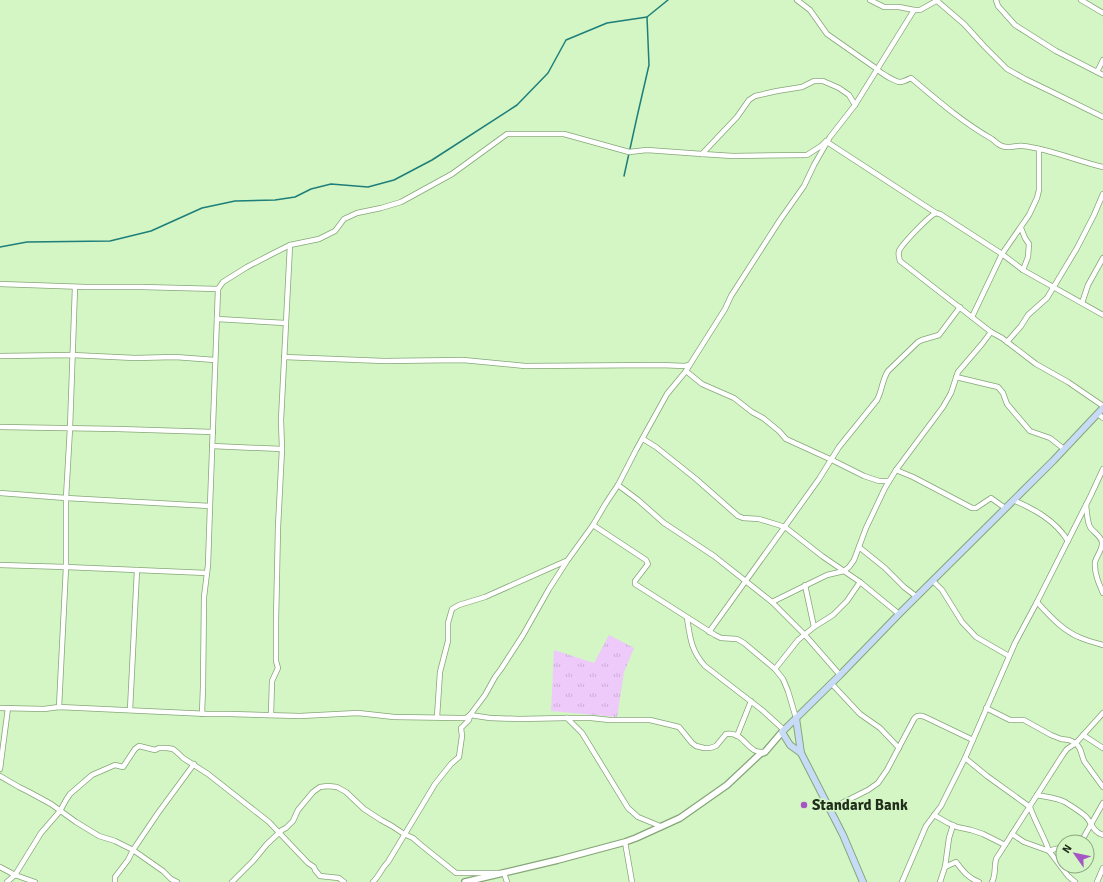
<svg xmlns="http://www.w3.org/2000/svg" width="1103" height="882" viewBox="0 0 1103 882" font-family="Signika,sans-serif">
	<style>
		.grass { fill: url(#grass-tufts) }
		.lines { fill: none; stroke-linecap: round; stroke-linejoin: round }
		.stream { stroke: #1e7e7a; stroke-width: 1.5 }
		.minor-casing { stroke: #86a678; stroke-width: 6 }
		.tertiary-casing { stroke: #86a678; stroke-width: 8 }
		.secondary-casing { stroke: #86a678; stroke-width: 8 }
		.minor { stroke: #fff; stroke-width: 4.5 }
		.tertiary { stroke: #fff; stroke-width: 5.5 }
		.secondary { stroke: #c7dbf7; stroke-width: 6 }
		.poi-dot { fill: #a755c4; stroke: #d3f6c4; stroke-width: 1.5 }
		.labels { text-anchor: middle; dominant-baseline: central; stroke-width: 3.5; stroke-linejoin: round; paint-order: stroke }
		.poi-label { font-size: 15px; font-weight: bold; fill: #212e1b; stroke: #d3f6c4; text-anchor: start }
	</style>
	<defs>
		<pattern id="grass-tufts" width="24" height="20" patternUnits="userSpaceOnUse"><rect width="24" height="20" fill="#edcafa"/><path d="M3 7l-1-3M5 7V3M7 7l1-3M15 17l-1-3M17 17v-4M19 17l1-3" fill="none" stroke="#cbaed6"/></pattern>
	</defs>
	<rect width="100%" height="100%" fill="#d3f6c4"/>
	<!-- grass -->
	<polygon class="grass" points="609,635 634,648 624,672 617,717 551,711 554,650 594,663"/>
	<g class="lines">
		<!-- stream -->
		<g class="stream">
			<polyline points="624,176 637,117 649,65 647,17"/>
			<polyline points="0,247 27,242 110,241 151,231 202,208 235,201 275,200 295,197 311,189 331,184 368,187 394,180 432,160 517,105 548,73 566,40 607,23 647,17 668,0"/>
		</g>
		<!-- minor casing -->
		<g class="minor-casing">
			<g id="minor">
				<path d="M797 0 810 10 827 34 877 69C880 73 884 74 888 77 899 83 899 84 911 78 937 100 962 122 992 139 995 141 998 145 1002 146 1008 149 1016 145 1023 146 1051 149 1076 161 1103 167"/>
				<polyline points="870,0 884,7 899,7 914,10"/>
				<polyline points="936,0 964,24 984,46 1007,69 1025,79 1054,93 1103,117"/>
				<polyline points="996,0 998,6 1015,25 1056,51 1103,75"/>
				<polyline points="1081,0 1103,13"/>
				<polyline points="1097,72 1103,60"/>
				<polyline points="827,142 936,213"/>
				<polyline points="702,154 737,117 749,100 755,96 777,91 802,87 814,81 823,81 839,88 849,95 855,105"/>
				<polyline points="1021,228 1025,238 1029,244 1028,257 1023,270"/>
				<polyline points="0,284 86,287 142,287 218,289 210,506 208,565 204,597 203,687 202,714"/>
				<polyline points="218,289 223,282 247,267 272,254 290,245 319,239 335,231 344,219 357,213 381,208 401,202 452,174 507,134 564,134 629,152 647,150 702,154 733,156 807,155 821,146 826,141"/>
				<polyline points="1082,303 1088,285 1103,258"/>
				<path d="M1103 315 1023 270 1002 254 940 214 936 213C929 216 902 244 899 251 898 255 899 257 900 261L991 332 1002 338 1036 364 1068 382 1103 406"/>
				<polyline points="972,317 1002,254 1029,215 1037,198 1039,190 1039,149"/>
				<polyline points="217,319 285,323"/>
				<polyline points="1007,342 1021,326 1028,315 1047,298 1077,248 1094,215 1103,194"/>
				<polyline points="0,356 72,355 135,358 175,357 215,360"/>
				<polyline points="284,357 384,361 463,360 525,366 660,365 685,366 689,365"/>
				<polyline points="686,371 702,384 734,398 752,412 763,418 779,431 786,439 832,460 864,476 879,481 889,481"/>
				<polyline points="956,377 998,387 1003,393 1007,404 1030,431 1050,438 1064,449"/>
				<polyline points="1098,414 1103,418"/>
				<polyline points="0,427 118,429 213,432"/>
				<polyline points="643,439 656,447 696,479 738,516 743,518 759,519 785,527 822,556 860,582 899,614"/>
				<polyline points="212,446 282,449"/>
				<polyline points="896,470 913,477 972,508 976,508 991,498 1005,508"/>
				<polyline points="618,485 638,500 664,523 714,556 772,602 805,635 840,675"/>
				<polyline points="0,493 66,498 210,506"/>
				<path d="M1013 500C1034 509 1055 520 1068 541"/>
				<path d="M1086 505C1087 512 1087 521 1090 527 1093 532 1101 536 1102 542 1103 549 1097 555 1095 562 1094 573 1099 584 1103 593"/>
				<polyline points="593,525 646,560 648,564 635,581 635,584 715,635 721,638 737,639 744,643 775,669 783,679 788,691 796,718"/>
				<polyline points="859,547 885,568 904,587 917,597"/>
				<polyline points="0,565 66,567 207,573"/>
				<polyline points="933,581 942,590 962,622 976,637 1009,656"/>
				<polyline points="805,585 814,627"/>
				<polyline points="772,602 827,575 844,571 849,567 854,560 866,528 885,488 896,470 943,407 951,393 958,372 982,344 991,332"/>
				<path d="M1037 602C1050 616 1063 631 1081 638 1088 641 1096 643 1103 645"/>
				<path d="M687 618C690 637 691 651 705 666L762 710 784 730"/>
				<path d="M709 632 819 479 839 447 877 400C882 391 882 380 888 371L918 342 922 340 939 335 960 307"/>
				<polyline points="775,669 798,640 814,627 833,615 847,601 860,582"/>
				<polyline points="831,683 860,714 880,728 899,748"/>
				<polyline points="59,707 66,567 66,498 70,428 75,287"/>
				<path d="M0 708 44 709 59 707 208 714H230L300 716 358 713 394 717 459 718H466L470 715 490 718 519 719 567 718H591L610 720H650L679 727 692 743 696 746 704 748H710L716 746 726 734C741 732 744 744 754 750 757 752 761 752 764 752"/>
				<polyline points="986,708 1010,720 1024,720 1051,735 1061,739 1069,740 1076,743 1080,749 1084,761 1103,787"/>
				<polyline points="130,710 137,570"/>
				<polyline points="271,715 272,681 278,668 276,661 276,621 278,527 282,449 281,420 290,245"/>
				<polyline points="437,717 440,672 448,641 448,623 452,609 459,605 485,597 566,561"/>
				<polyline points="567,718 582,733 628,808 638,817 660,826"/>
				<polyline points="1083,735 1103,748"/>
				<polyline points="737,736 751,701"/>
				<path d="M965 758 987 776 1030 807C1035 822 1044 836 1049 851L1055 849 1063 848"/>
				<polyline points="0,769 8,708"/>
				<polyline points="0,776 19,787 29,792 51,804 76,822 99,836 115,841 133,850 163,871 171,879 177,882"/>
				<path d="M1037 795C1046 797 1057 798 1065 802 1071 806 1078 810 1084 815 1092 821 1091 831 1103 835"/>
				<path d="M830 809 868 790 878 783 887 770 914 719C917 715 920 715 925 717L973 740"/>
				<polyline points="934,815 948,823 957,827 971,830 983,834 1005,845"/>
				<polyline points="1012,834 1024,842 1049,851 1068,876 1075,882"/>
				<polyline points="625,842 632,882"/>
				<polyline points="1081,842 1103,803"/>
				<polyline points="0,867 15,875 35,882"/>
				<path d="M945 867 956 862C963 871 968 878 979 882"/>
				<polyline points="7,882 15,875 41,833 60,811 66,800 70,794 92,775 115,765 123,767 135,749 139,746 155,750 159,748 167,748 173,749 179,754 183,758 208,774 269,822 308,863 314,867 315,870 320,876 339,878 344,882"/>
				<polyline points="115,882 115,877 128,860 133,850 158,813 194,764"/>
				<polyline points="232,882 253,861 267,844 282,830 286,828 293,821 298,810 313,792 320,787 328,786 337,787 346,792 364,809 381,820 392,826 404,834 413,838 421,845 456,873 504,873 507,882"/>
				<path d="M373 882C379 876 382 868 388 862L435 784 451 764 459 757 462 736 461 728 469 720 470 715 485 695 495 677 501 669 523 635 549 589 567 561 593 525 606 503 618 485 636 450 667 394 686 371 694 358 725 309 731 296 780 220 804 186 814 165 830 137 855 105 914 10H920L938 0"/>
				<polyline points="902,882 926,826 941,806 965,758 1015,643 1037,602 1091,495 1103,469"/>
				<polyline points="940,882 945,867 949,838 953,825"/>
				<path d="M992 882C996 875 994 867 996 859L1062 756 1067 749 1076 743 1103 713"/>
				<polyline points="1097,882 1103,868"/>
			</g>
		</g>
		<!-- tertiary casing -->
		<g class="tertiary-casing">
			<polyline id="tertiary" points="465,882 558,860 625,842 636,838 680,818 727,785 760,754 765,752 782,732"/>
		</g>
		<!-- secondary casing -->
		<g class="secondary-casing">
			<g id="secondary">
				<polyline points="796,718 801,753 843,835 863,882"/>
				<polyline points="801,753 790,745 782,732 784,730 840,675 899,614 1053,461 1103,408"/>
			</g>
		</g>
		<!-- minor -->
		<use href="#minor" class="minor"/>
		<!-- tertiary -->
		<use href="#tertiary" class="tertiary"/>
		<!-- secondary -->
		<use href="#secondary" class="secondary"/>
	</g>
	<!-- markers -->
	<circle class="poi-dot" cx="804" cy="805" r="4"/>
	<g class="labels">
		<!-- poi labels -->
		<g class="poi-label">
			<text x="812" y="805">Standard Bank</text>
		</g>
	</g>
	<!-- north arrow -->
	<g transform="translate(1075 854) rotate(303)"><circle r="19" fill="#d3f6c4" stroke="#8ca680"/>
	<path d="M0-3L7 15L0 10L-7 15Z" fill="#a755c4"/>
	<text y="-6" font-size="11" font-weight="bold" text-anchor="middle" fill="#212e1b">N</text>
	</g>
</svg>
